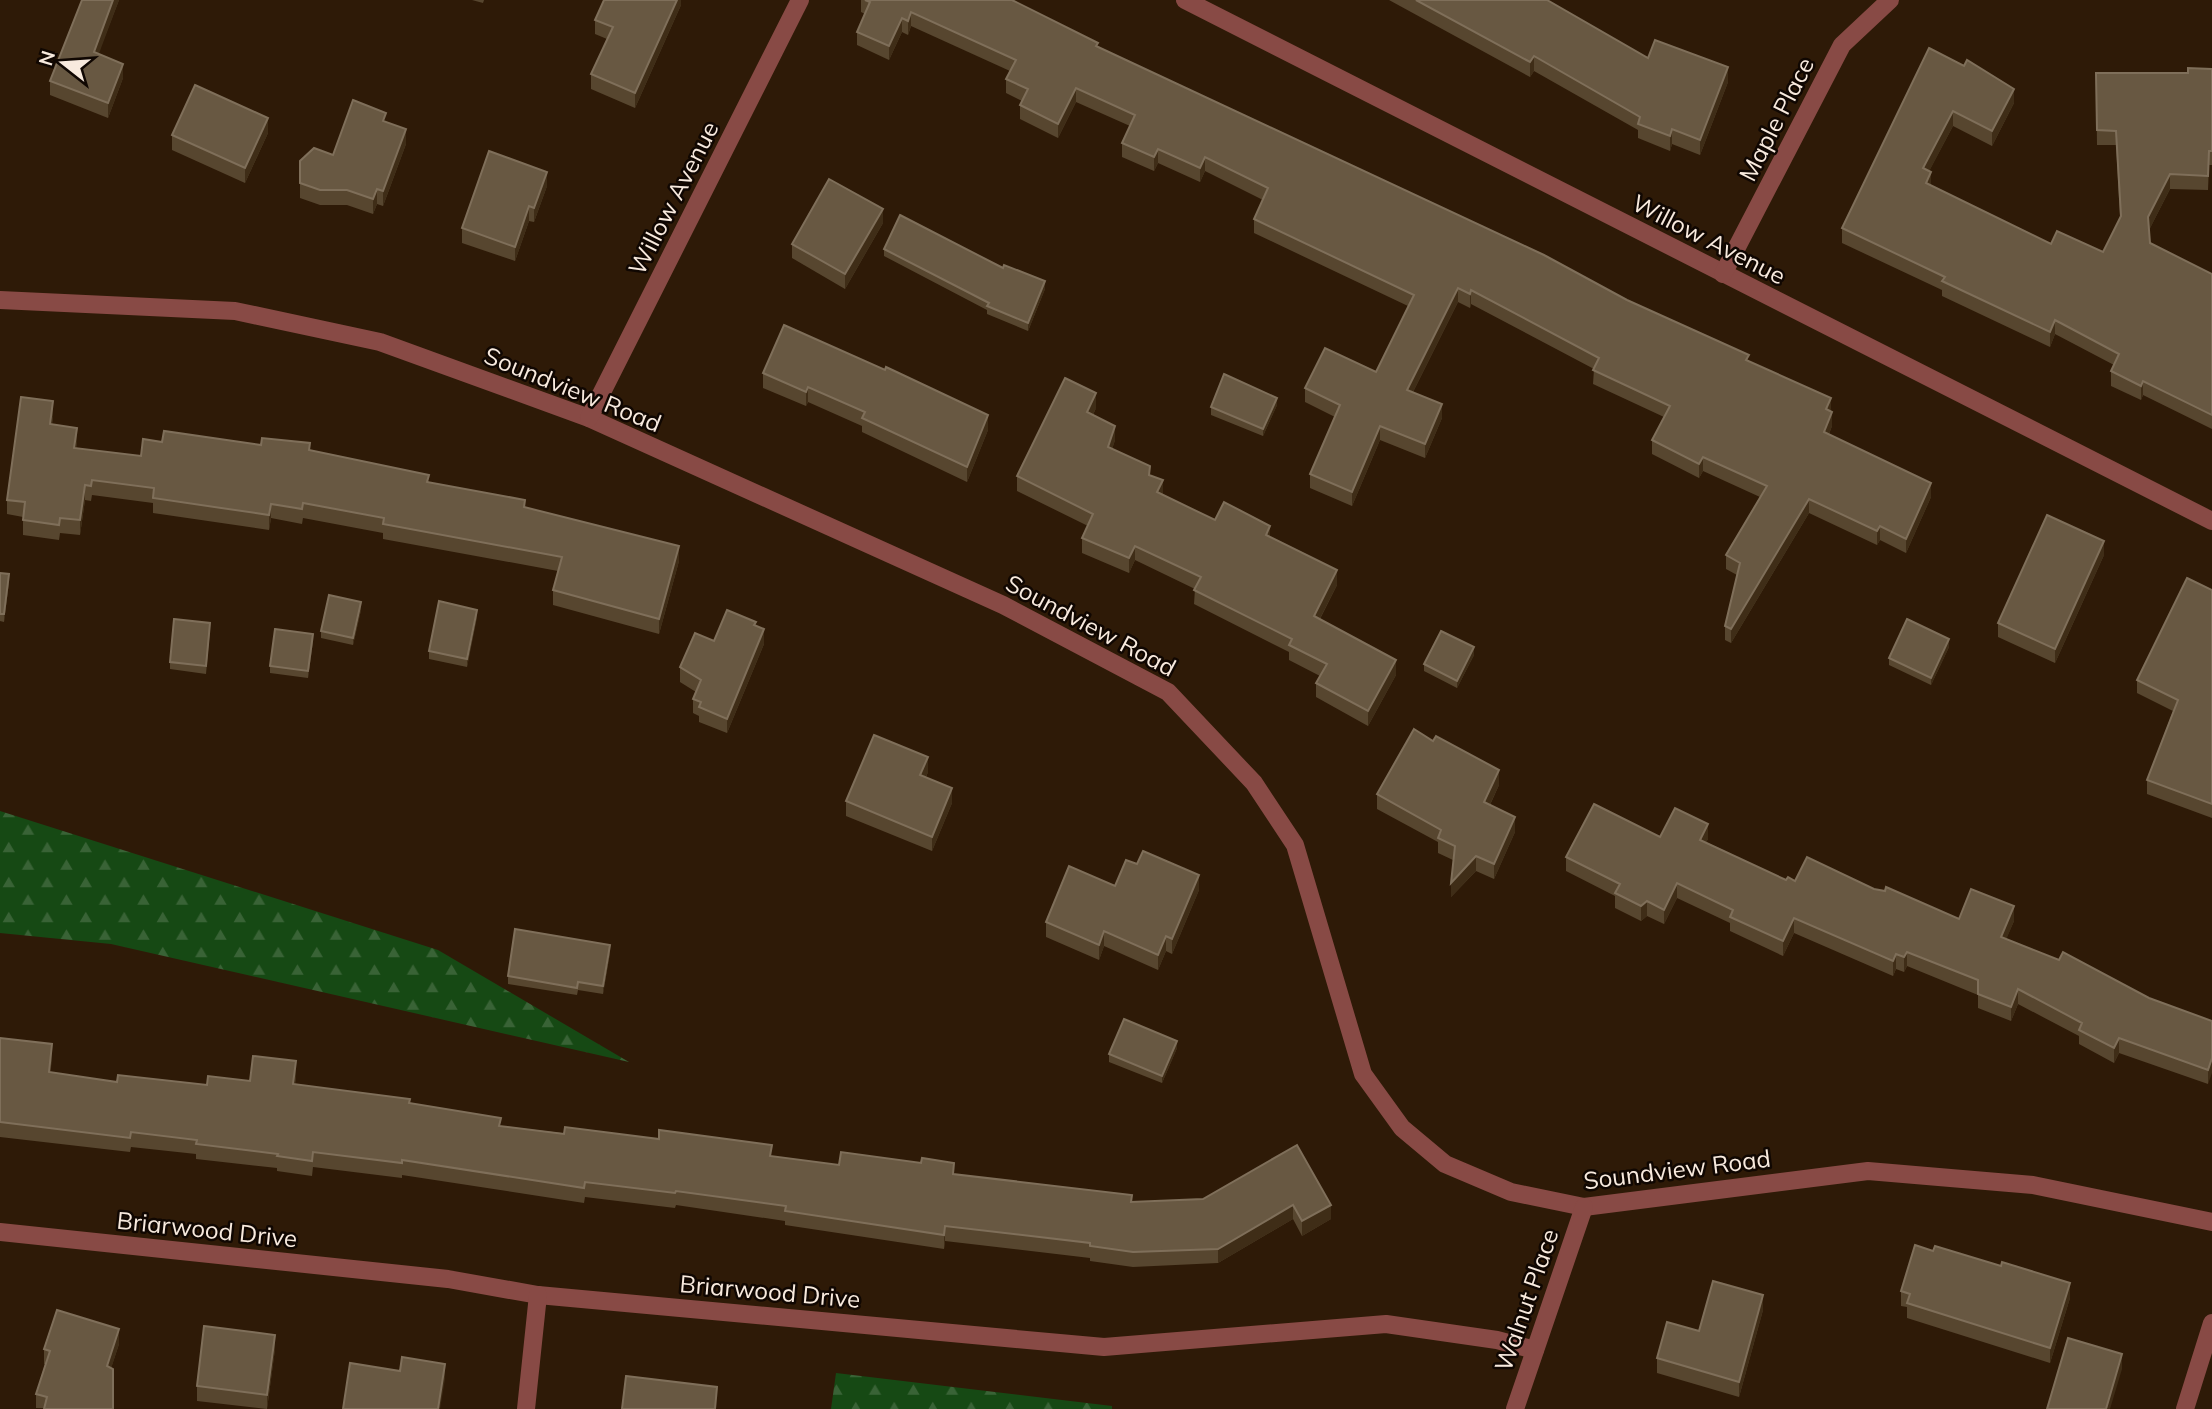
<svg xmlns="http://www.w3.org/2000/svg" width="2212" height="1409" viewBox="0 0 2212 1409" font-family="Mulish,sans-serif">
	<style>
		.forest { fill: url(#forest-firs) }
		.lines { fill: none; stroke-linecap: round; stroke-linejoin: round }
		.minor { stroke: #884a45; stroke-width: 18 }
		.wall { fill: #57462f }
		.shaded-wall { fill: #3f2d17 }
		.building { fill: #685842; stroke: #7f6f5a; stroke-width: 2 }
		.labels { text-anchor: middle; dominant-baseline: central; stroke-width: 5; stroke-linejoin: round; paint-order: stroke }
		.street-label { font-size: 24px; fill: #f8eade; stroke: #100702 }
	</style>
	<defs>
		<pattern id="forest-firs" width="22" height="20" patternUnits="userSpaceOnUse" patternTransform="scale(1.75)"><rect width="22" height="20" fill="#164914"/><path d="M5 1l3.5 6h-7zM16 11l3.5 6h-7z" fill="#396336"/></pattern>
	</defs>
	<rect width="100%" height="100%" fill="#2e1a07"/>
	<!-- forest -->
	<g class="forest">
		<polygon points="0,811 438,950 629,1062 111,944 0,933"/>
		<polygon points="836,1373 1112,1406 1112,1409 831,1409"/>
	</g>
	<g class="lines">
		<!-- minor -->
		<g class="minor">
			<polyline points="1185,0 2212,521"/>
			<polyline points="1723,274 1842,45 1890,0"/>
			<polyline points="0,300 235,311 380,342 589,418 1003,605 1168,692 1254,783 1295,845 1363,1074 1402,1128 1445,1164 1511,1192 1584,1207 1868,1171 2033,1185 2212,1222"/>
			<polyline points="589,418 800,0"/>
			<polyline points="0,1232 448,1279 538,1295 1104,1347 1386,1324 1497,1340 1535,1350"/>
			<polyline points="526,1409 538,1295"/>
			<polyline points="1515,1409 1584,1207"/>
			<polyline points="2185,1409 2212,1323"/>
		</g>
	</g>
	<!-- wall -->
	<g class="wall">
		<polygon points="82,0 119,0 98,54 123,78 108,118 50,95 50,81"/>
		<polygon points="472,0 484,0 483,3"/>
		<polygon points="681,0 681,5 635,108 591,89 591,74 607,39 595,34 595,20"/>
		<polygon points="861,0 1012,0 1098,47 1627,300 1749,362 1831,411 1832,426 1829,434 1931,497 1906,553 1880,540 1877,545 1809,513 1731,643 1725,640 1725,626 1737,575 1726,569 1726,555 1760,497 1703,471 1699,478 1652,454 1652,440 1664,417 1593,384 1594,369 1471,304 1470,308 1458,302 1413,392 1442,418 1425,458 1380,440 1352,506 1310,488 1310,474 1335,417 1305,402 1305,388 1376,372 1408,306 1254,233 1254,219 1263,200 1205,171 1200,182 1158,163 1154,171 1122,157 1122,143 1130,126 1076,102 1058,138 1020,119 1020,105 1022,101 1006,93 1006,79 1010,71 911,26 908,35 902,32 889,60 857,45 857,32 865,14 861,12"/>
		<polygon points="1389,0 1547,0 1648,58 1728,82 1700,155 1672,144 1670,151 1638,138 1638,130 1534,71 1530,77"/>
		<polygon points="1964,66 2014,103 1992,146 1953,126 1929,171 1931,185 2051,244 2103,252 2120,217 2116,145 2097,145 2096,73 2188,73 2212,69 2212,165 2209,165 2208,190 2170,189 2149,230 2150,243 2212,274 2212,429 2143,395 2141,400 2111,386 2111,371 2114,365 2055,334 2050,347 1942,296 1942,290 1842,243 1842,228"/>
		<polygon points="386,122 406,144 383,206 377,204 373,214 347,205 320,205 300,198 300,161 333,155"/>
		<polygon points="268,133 245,183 172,150 172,135"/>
		<polygon points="547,186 534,222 529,221 515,261 462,243 462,228"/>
		<polygon points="883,223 845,289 792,258 792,244"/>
		<polygon points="884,249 1045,289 1028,331 987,314 987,310 884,256"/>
		<polygon points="763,373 988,430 967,482 862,432 862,426 808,402 806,406 763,388"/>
		<polygon points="1277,405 1263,436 1211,415 1211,407"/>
		<polygon points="1096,408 1093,415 1115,440 1112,449 1150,475 1163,495 1215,520 1270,537 1337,585 1320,619 1396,675 1368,726 1316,697 1316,683 1320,676 1289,660 1289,652 1194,604 1195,589 1135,560 1129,573 1082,553 1082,538 1088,526 1017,491 1017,476"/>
		<polygon points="53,416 52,425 77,442 76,448 141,456 162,442 261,445 310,451 525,507 679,561 659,634 553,605 553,590 558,571 383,539 383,533 303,518 302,524 271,518 269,530 153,513 153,503 92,495 91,501 85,500 80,535 60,533 59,540 23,535 23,517 7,514 7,500"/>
		<polygon points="2104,555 2055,663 1998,637 1998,623"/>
		<polygon points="0,573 9,582 4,622 0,621"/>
		<polygon points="2212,590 2212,818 2147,794 2147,780 2173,711 2137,693 2137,680"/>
		<polygon points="361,610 353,645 321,638 321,631"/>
		<polygon points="477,617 467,667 429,659 429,651"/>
		<polygon points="756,626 764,644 727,733 699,722 699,716 693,713 693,699 696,692 680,682 680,667 714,641"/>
		<polygon points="210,630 206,674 170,669 170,662"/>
		<polygon points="313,641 308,678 270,673 270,666"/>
		<polygon points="1949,647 1931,685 1889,665 1889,658"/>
		<polygon points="1474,655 1457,688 1424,671 1424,664"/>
		<polygon points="928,772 926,777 952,803 932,851 846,816 846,801"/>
		<polygon points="1499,785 1490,805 1515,832 1494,879 1476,871 1451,897 1453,860 1438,853 1438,842 1377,809 1377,794"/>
		<polygon points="1660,837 1708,839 1706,842 1786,880 1874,889 1959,919 2014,921 2006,939 2149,998 2212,1021 2208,1084 2119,1053 2114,1063 2079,1044 2079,1036 2018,1004 2011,1021 1978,1008 1978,995 1907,966 1904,972 1896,969 1893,976 1794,933 1783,956 1730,931 1730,923 1677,898 1664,924 1647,916 1641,921 1615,908 1615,896 1566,871 1566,857"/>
		<polygon points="1115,886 1199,890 1172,954 1166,951 1158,970 1104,946 1099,960 1046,937 1046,922"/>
		<polygon points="610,953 603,994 578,990 577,995 508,984 508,976"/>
		<polygon points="0,1038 52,1059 50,1072 117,1082 207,1085 296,1076 295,1085 410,1103 501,1126 839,1165 954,1175 1132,1202 1203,1199 1297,1145 1331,1219 1302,1236 1293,1219 1218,1263 1133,1267 1090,1261 1090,1258 945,1241 944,1249 785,1225 785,1221 676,1205 675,1208 585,1197 584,1203 402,1175 402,1178 313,1167 312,1176 277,1171 277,1168 196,1159 196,1154 131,1147 130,1152 0,1137"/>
		<polygon points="1177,1048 1162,1083 1109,1062 1109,1054"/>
		<polygon points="1901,1291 2070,1298 2050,1363 1907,1318 1907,1307 1901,1306"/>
		<polygon points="1763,1310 1739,1397 1657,1373 1657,1358 1699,1331"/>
		<polygon points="119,1344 111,1368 113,1409 36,1408 36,1394 45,1364 44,1364 44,1349"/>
		<polygon points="275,1349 267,1409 197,1401 197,1386"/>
	</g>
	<!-- shaded-wall -->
	<g class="shaded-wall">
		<polygon points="113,0 119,0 94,67 94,52"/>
		<polygon points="676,0 681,0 681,5 635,108 635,93"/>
		<polygon points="911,12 911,26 908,35 908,21"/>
		<polygon points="902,18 902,32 889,60 889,46"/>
		<polygon points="1534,56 1534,71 1530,77 1530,62"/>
		<polygon points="123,64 123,78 108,118 108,103"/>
		<polygon points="1728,67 1728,82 1700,155 1700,140"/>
		<polygon points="1076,88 1076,102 1058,138 1058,124"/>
		<polygon points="2014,89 2014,103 1992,146 1992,131"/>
		<polygon points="1953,111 1953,126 1923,183 1923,168"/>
		<polygon points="268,118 268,133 245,183 245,168"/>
		<polygon points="406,129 406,144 383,206 383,191"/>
		<polygon points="1672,129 1672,144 1670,151 1670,136"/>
		<polygon points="1158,149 1158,163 1154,171 1154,157"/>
		<polygon points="1205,157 1205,171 1200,182 1200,168"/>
		<polygon points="547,172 547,186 534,222 534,208"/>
		<polygon points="1931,172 1931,186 1926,183"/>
		<polygon points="2170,174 2170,189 2148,232 2148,217"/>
		<polygon points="377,189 377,204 373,214 373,199"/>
		<polygon points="529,206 529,221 515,261 515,247"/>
		<polygon points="883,209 883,223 845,289 845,274"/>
		<polygon points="1045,281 1045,289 1028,331 1028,323"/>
		<polygon points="1458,288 1458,302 1407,404 1407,390"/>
		<polygon points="1471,290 1471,304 1470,308 1470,294"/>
		<polygon points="2055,320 2055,334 2050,347 2050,332"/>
		<polygon points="2143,381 2143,395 2141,400 2141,386"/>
		<polygon points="808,387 808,402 806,406 806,392"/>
		<polygon points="1096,393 1096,408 1087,427 1087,412"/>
		<polygon points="1277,398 1277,405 1263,436 1263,429"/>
		<polygon points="1831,398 1831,412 1826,409"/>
		<polygon points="53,401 53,416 50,439 50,424"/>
		<polygon points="1442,404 1442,418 1425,458 1425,444"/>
		<polygon points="1832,412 1832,426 1824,446 1824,432"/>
		<polygon points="988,415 988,430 967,482 967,467"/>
		<polygon points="1115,426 1115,440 1108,462 1108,447"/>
		<polygon points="1380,426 1380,440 1352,506 1352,492"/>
		<polygon points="77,428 77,442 74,463 74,448"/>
		<polygon points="1703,457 1703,471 1699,478 1699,464"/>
		<polygon points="1163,480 1163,495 1157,492"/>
		<polygon points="1931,483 1931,497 1906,553 1906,539"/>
		<polygon points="85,485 85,500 80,535 80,520"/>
		<polygon points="1809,499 1809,513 1731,643 1731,629"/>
		<polygon points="271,504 271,518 269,530 269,515"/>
		<polygon points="1270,526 1270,541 1266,535"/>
		<polygon points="1880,526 1880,540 1877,545 1877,531"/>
		<polygon points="2104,541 2104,555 2055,663 2055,649"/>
		<polygon points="679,546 679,561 659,634 659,619"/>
		<polygon points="1135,546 1135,560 1129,573 1129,558"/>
		<polygon points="1337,570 1337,585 1314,630 1314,616"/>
		<polygon points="9,574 9,582 4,622 4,614"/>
		<polygon points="361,602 361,610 353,645 353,638"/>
		<polygon points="477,610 477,617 467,667 467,659"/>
		<polygon points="764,629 764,644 727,733 727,719"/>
		<polygon points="313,634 313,641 308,678 308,671"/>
		<polygon points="1949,639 1949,647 1931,685 1931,678"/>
		<polygon points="1474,647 1474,655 1457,688 1457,681"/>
		<polygon points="1396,660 1396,675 1368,726 1368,711"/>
		<polygon points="928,757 928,772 920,790 920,775"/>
		<polygon points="1499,770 1499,785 1484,817 1484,802"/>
		<polygon points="952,788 952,803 932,851 932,837"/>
		<polygon points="1515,817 1515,832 1494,879 1494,864"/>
		<polygon points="1708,824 1708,839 1700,854 1700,840"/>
		<polygon points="1476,856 1476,871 1451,897 1451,883"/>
		<polygon points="1199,875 1199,890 1172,954 1172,939"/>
		<polygon points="1677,883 1677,898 1664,924 1664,910"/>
		<polygon points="1647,901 1647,916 1641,921 1641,906"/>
		<polygon points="2014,906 2014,921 2001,952 2001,937"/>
		<polygon points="1794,918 1794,933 1783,956 1783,941"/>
		<polygon points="1104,931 1104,946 1099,960 1099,945"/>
		<polygon points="1166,936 1166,951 1158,970 1158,955"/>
		<polygon points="610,945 610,953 603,994 603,986"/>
		<polygon points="1907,952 1907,966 1904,972 1904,957"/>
		<polygon points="1896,954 1896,969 1893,976 1893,961"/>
		<polygon points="2018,989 2018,1004 2011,1021 2011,1007"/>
		<polygon points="2119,1038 2119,1053 2114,1063 2114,1048"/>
		<polygon points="1177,1041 1177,1048 1162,1083 1162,1076"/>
		<polygon points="52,1044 52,1059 49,1087 49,1072"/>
		<polygon points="2212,1058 2212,1073 2208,1084 2208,1070"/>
		<polygon points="296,1061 296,1076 293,1099 293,1084"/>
		<polygon points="1293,1205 1293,1219 1218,1263 1218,1249"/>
		<polygon points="1331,1205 1331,1219 1302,1236 1302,1221"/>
		<polygon points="945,1226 945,1241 944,1249 944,1235"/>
		<polygon points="2070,1283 2070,1298 2050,1363 2050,1348"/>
		<polygon points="1763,1295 1763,1310 1739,1397 1739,1382"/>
		<polygon points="119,1329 119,1344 107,1381 107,1366"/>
		<polygon points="275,1335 275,1349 267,1409 267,1395"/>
		<polygon points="2122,1354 2122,1369 2110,1409 2106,1409"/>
		<polygon points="445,1364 445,1379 440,1409 438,1409"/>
	</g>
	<!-- building -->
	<g class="building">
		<polygon points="82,0 113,0 94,52 123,64 108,103 50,81"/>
		<polygon points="604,0 677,0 635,93 591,74 613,27 595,20"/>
		<polygon points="865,0 1012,0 1098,43 1096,46 1544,255 1627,300 1749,355 1746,360 1831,398 1826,409 1832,412 1824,432 1931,483 1906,539 1880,526 1877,531 1809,499 1731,629 1725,626 1740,563 1726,555 1767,486 1703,457 1699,464 1652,440 1670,406 1593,370 1599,358 1471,290 1470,294 1458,288 1407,390 1442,404 1425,444 1380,426 1352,492 1310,474 1340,405 1305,388 1325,348 1376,372 1414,295 1254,219 1268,188 1205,157 1200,168 1158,149 1154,157 1122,143 1135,115 1076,88 1058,124 1020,105 1028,89 1006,79 1016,60 911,12 908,21 902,18 889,46 857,32 870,2"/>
		<polygon points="1416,0 1547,0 1648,58 1655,40 1728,67 1700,140 1672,129 1670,136 1638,124 1640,117 1534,56 1530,62"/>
		<polygon points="1929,48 1964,66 1967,60 2014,89 1992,131 1953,111 1923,168 1931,172 1926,183 2051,244 2057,231 2103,252 2121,216 2116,131 2097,130 2096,73 2188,73 2188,68 2212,69 2212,151 2209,151 2208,176 2170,174 2148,217 2150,243 2212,274 2212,415 2143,381 2141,386 2111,371 2119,354 2055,320 2050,332 1942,281 1945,277 1842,228"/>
		<polygon points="195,85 268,118 245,168 172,135"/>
		<polygon points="353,100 386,113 383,121 406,129 383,191 377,189 373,199 347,190 320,190 300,183 300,161 314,148 333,155"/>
		<polygon points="489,151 547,172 534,208 529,206 515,247 462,228"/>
		<polygon points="829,179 883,209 845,274 792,244"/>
		<polygon points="900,215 1003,268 1004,265 1045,281 1028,323 987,306 989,303 884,249"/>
		<polygon points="784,325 885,370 886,367 988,415 967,467 862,418 865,412 808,387 806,392 763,373"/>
		<polygon points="1224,374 1277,398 1263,429 1211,407"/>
		<polygon points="1065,378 1096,393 1087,412 1115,426 1108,447 1150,466 1149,475 1163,480 1157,492 1215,520 1224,502 1270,526 1266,535 1337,570 1314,616 1396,660 1368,711 1316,683 1327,664 1289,645 1292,639 1194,590 1201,577 1135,546 1129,558 1082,538 1093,514 1017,476"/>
		<polygon points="21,397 53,401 50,424 77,428 74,448 141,456 143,439 162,442 164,431 261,445 262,438 310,443 309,450 429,475 427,482 525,500 524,507 679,546 659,619 553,590 562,557 383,524 384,518 303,503 302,509 271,504 269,515 153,498 154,488 92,480 91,486 85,485 80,520 60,518 59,525 23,520 25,502 7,500"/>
		<polygon points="2047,515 2104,541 2055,649 1998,623"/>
		<polygon points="0,573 9,574 4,614 0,614"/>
		<polygon points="2187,578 2212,590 2212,804 2147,780 2178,700 2137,680"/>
		<polygon points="329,595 361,602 353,638 321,631"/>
		<polygon points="439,601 477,610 467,659 429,651"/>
		<polygon points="727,610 756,622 754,625 764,629 727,719 699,707 701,702 693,699 701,680 680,667 695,633 714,641"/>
		<polygon points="174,619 210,623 206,666 170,662"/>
		<polygon points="1907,619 1949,639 1931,678 1889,658"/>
		<polygon points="275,629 313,634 308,671 270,666"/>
		<polygon points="1441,631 1474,647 1457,681 1424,664"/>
		<polygon points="1414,729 1433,741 1436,736 1499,770 1484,802 1515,817 1494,864 1476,856 1451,883 1455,846 1438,838 1441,830 1377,794"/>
		<polygon points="874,735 928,757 920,775 952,788 932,837 846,801"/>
		<polygon points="1594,804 1660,837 1675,808 1708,824 1700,840 1786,880 1788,877 1795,881 1807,857 1874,889 1885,891 1886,887 1959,919 1971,889 2014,906 2001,937 2059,960 2063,952 2149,998 2212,1021 2212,1058 2208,1070 2119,1038 2114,1048 2079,1030 2082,1023 2018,989 2011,1007 1978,994 1978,980 1907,952 1904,957 1896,954 1893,961 1794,918 1783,941 1730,917 1733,910 1677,883 1664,910 1647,901 1641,906 1615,893 1620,884 1566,857"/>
		<polygon points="1143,851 1199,875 1172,939 1166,936 1158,955 1104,931 1099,945 1046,922 1069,866 1115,886 1126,860 1137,864"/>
		<polygon points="515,929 610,945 603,986 578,982 577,988 508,976"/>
		<polygon points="1124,1019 1177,1041 1162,1076 1109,1054"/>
		<polygon points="0,1038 52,1044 49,1072 117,1082 118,1075 207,1085 208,1076 250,1081 253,1056 296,1061 293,1084 410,1099 409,1103 501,1118 499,1126 564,1134 565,1127 659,1139 659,1130 772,1145 770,1156 839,1165 841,1152 921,1163 922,1158 954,1163 953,1174 1132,1195 1131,1202 1203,1199 1297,1145 1331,1205 1302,1221 1293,1205 1218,1249 1133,1252 1090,1246 1090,1243 945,1226 944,1235 785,1211 786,1206 676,1191 675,1193 585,1182 584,1188 402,1160 402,1163 313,1152 312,1161 277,1156 278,1154 196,1144 197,1140 131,1132 130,1138 0,1122"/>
		<polygon points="1915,1245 1933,1251 1935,1246 2001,1266 2002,1262 2070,1283 2050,1348 1907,1303 1910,1294 1901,1291"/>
		<polygon points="1713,1281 1763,1295 1739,1382 1657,1358 1667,1322 1699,1331"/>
		<polygon points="57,1310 119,1329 107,1366 113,1369 113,1409 44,1409 47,1397 36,1394 50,1351 44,1349"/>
		<polygon points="204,1326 275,1335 267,1395 197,1386"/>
		<polygon points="2068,1338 2122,1354 2106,1409 2047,1409"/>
		<polygon points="402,1357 445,1364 438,1409 343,1409 350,1363 400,1371"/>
		<polygon points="626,1376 717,1387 715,1409 622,1409"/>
	</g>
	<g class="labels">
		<!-- street labels -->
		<g class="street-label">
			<text transform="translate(1776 119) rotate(-63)">Maple Place</text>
			<text transform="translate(673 198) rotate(-63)">Willow Avenue</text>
			<text transform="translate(1709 239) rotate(27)">Willow Avenue</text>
			<text transform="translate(573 389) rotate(22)">Soundview Road</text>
			<text transform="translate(1091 625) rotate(28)">Soundview Road</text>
			<text transform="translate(1677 1169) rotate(-7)">Soundview Road</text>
			<text transform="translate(207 1229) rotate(6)">Briarwood Drive</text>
			<text transform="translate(770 1291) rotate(5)">Briarwood Drive</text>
			<text transform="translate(1526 1300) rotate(-71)">Walnut Place</text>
		</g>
	</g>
	<!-- north arrow -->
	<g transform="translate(63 63) rotate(287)" stroke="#100702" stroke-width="5" paint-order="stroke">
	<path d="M0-5L12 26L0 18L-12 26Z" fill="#f8eade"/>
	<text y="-10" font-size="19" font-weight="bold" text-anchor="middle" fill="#f8eade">N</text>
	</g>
</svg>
